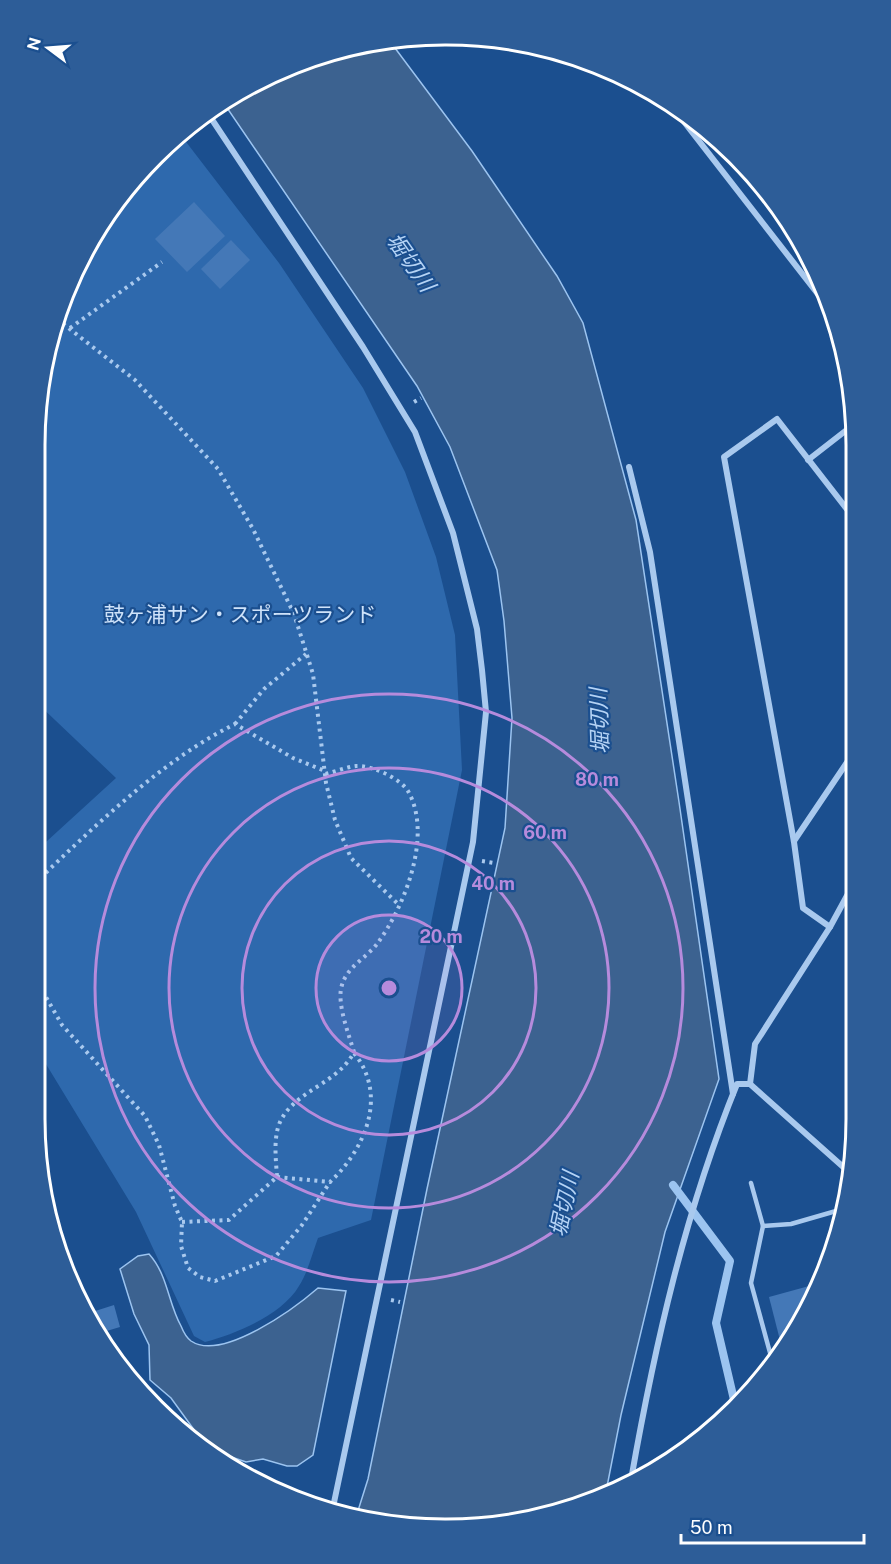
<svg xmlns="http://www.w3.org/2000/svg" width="891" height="1564" viewBox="0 0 891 1564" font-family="'Public Sans','Noto Sans JP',sans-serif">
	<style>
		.green { fill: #2e69ad }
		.water { fill: #3c6290; stroke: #9cc4f0; stroke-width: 1.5 }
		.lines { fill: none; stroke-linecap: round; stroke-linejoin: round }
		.stream { stroke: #9cc4f0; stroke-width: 8 }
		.building { fill: #4478b7 }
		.path { stroke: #a9c9ee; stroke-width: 4; stroke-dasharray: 3 4.5; stroke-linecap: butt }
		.service { stroke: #a9c9ee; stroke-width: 4.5 }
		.minor { stroke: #a9c9ee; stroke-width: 6 }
		.ring { fill: none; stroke: #b68bdc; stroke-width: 3 }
		.labels { text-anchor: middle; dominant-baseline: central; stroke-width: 4.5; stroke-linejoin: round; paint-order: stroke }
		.park-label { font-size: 21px; fill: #cfe3fa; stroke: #1b4f8f }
		.water-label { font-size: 22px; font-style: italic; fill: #b5d3f5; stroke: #1b4f8f }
		.rim { fill: none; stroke: #fff; stroke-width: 3 }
		.centre { fill: #b68bdc; stroke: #1b4f8f; stroke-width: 3 }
		.ring-label { font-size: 18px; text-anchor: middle; font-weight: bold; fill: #b68bdc; stroke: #1b4f8f; stroke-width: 4.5; stroke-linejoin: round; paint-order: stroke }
	</style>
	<rect width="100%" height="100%" fill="#1b4f8f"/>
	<!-- green -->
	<path class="green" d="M180 134 279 263 363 388 405 472 436 557 455 635 462 770 371 1220 318 1238C312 1254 308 1272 299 1286 282 1315 236 1334 205 1342L194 1336 136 1212 35 1046V852L116 778 35 701V419L49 339 90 240 137 174Z"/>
	<!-- water -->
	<g class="water">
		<path d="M389 40 472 151 557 276 583 323 636 520 679 802 719 1079 665 1232 621 1415 605 1497 472 1529 356 1517 368 1479 427 1189 505 828 512 718 504 621 497 570 450 447 417 386 223 102C280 67 324 51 389 40Z"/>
		<path d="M149 1254C168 1275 168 1303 181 1326 183 1331 187 1338 191 1341 222 1362 295 1308 318 1288L346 1291 313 1455 297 1466H287L263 1459 246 1462 208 1449 171 1398 150 1380 149 1345 134 1314 120 1269 138 1256Z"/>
	</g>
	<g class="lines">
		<!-- stream -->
		<polyline class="stream" points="673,1185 730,1261 716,1323 735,1404"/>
	</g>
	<!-- building -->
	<g class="building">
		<polygon points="194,202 225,236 187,272 155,239"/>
		<polygon points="231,240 250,260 220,289 201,269"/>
		<polygon points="820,1283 801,1324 782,1348 769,1297"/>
		<polygon points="114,1305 120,1327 100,1333 89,1313"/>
	</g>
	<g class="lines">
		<!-- path -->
		<g class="path">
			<polyline points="57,319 135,380 218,469 253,529 294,614 313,674 326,783 335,820 351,858 398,904"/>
			<polyline points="70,328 162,262"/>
			<polyline points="414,402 421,398"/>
			<polyline points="235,724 264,689 306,654"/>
			<polyline points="482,861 494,863"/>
			<path d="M35 883C94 827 162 760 235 724L293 758 325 771"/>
			<polyline points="35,978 62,1025 145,1116 159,1145 175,1206 182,1222 181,1246 188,1268 200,1277 215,1281 276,1256 302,1225 330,1182"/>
			<path d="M277 1177 330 1182C366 1148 388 1095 354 1053"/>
			<path d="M182 1222 229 1220 277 1177C276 1160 273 1138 280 1122 295 1090 338 1084 354 1052 349 1035 336 1002 342 985 347 967 366 958 377 944 405 906 433 835 408 791 400 778 371 765 356 766 346 767 335 772 325 774"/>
			<polyline points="391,1300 400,1302"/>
		</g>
		<!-- service -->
		<g class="service">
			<polyline points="751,1183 763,1226 751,1283 772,1360"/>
			<polyline points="763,1226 791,1224 843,1209"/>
		</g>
		<!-- minor -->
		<g class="minor">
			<polyline points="671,105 835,316"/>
			<polyline points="207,112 363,347 415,432 453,533 477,629 482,670 486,712 473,842 332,1512"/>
			<polyline points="808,460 853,425"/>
			<polyline points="629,467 650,552 733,1094"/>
			<polyline points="794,841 854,752"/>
			<polyline points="830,927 803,908 794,842 724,457 777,419 853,517"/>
			<polyline points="750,1084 850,1173"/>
			<path d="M631 1480C655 1344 685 1212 737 1084H750L755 1044 830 927 855 881"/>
		</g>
	</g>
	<!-- distance rings -->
	<circle cx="389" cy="988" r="73" fill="#b68bdc" fill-opacity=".12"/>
	<g class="ring">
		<circle cx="389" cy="988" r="73"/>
		<circle cx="389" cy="988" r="147"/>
		<circle cx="389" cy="988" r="220"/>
		<circle cx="389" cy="988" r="294"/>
	</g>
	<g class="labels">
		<!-- park labels -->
		<g class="park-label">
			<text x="240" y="614">鼓ヶ浦サン・スポーツランド</text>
		</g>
		<!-- water labels -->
		<g class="water-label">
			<text transform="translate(411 262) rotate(55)">堀切川</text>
			<text transform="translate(599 721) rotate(-92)">堀切川</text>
			<text transform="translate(564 1204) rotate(-78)">堀切川</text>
		</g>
	</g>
	<!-- crop -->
	<path d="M0 0H891V1564H0ZM445 45H446A400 400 0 0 1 846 445V1119A400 400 0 0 1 446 1519H445A400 400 0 0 1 45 1119V445A400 400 0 0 1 445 45Z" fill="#2d5d98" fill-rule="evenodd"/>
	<path class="rim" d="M445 45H446A400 400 0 0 1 846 445V1119A400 400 0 0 1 446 1519H445A400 400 0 0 1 45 1119V445A400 400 0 0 1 445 45Z"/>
	<circle cx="389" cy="988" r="9" class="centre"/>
	<g class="ring-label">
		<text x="597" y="786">80 m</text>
		<text x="545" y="839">60 m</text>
		<text x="493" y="890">40 m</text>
		<text x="441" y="943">20 m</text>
	</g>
	<!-- north arrow -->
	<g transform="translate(48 48) rotate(286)" stroke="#1b4f8f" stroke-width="4.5" paint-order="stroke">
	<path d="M0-4.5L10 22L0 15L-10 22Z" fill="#ffffff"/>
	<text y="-9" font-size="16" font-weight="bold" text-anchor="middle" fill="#ffffff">N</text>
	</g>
	<!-- scale -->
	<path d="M681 1534v9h183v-9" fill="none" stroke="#ffffff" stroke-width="3"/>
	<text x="690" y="1534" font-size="18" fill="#ffffff" stroke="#1b4f8f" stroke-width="4.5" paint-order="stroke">50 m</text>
</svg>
